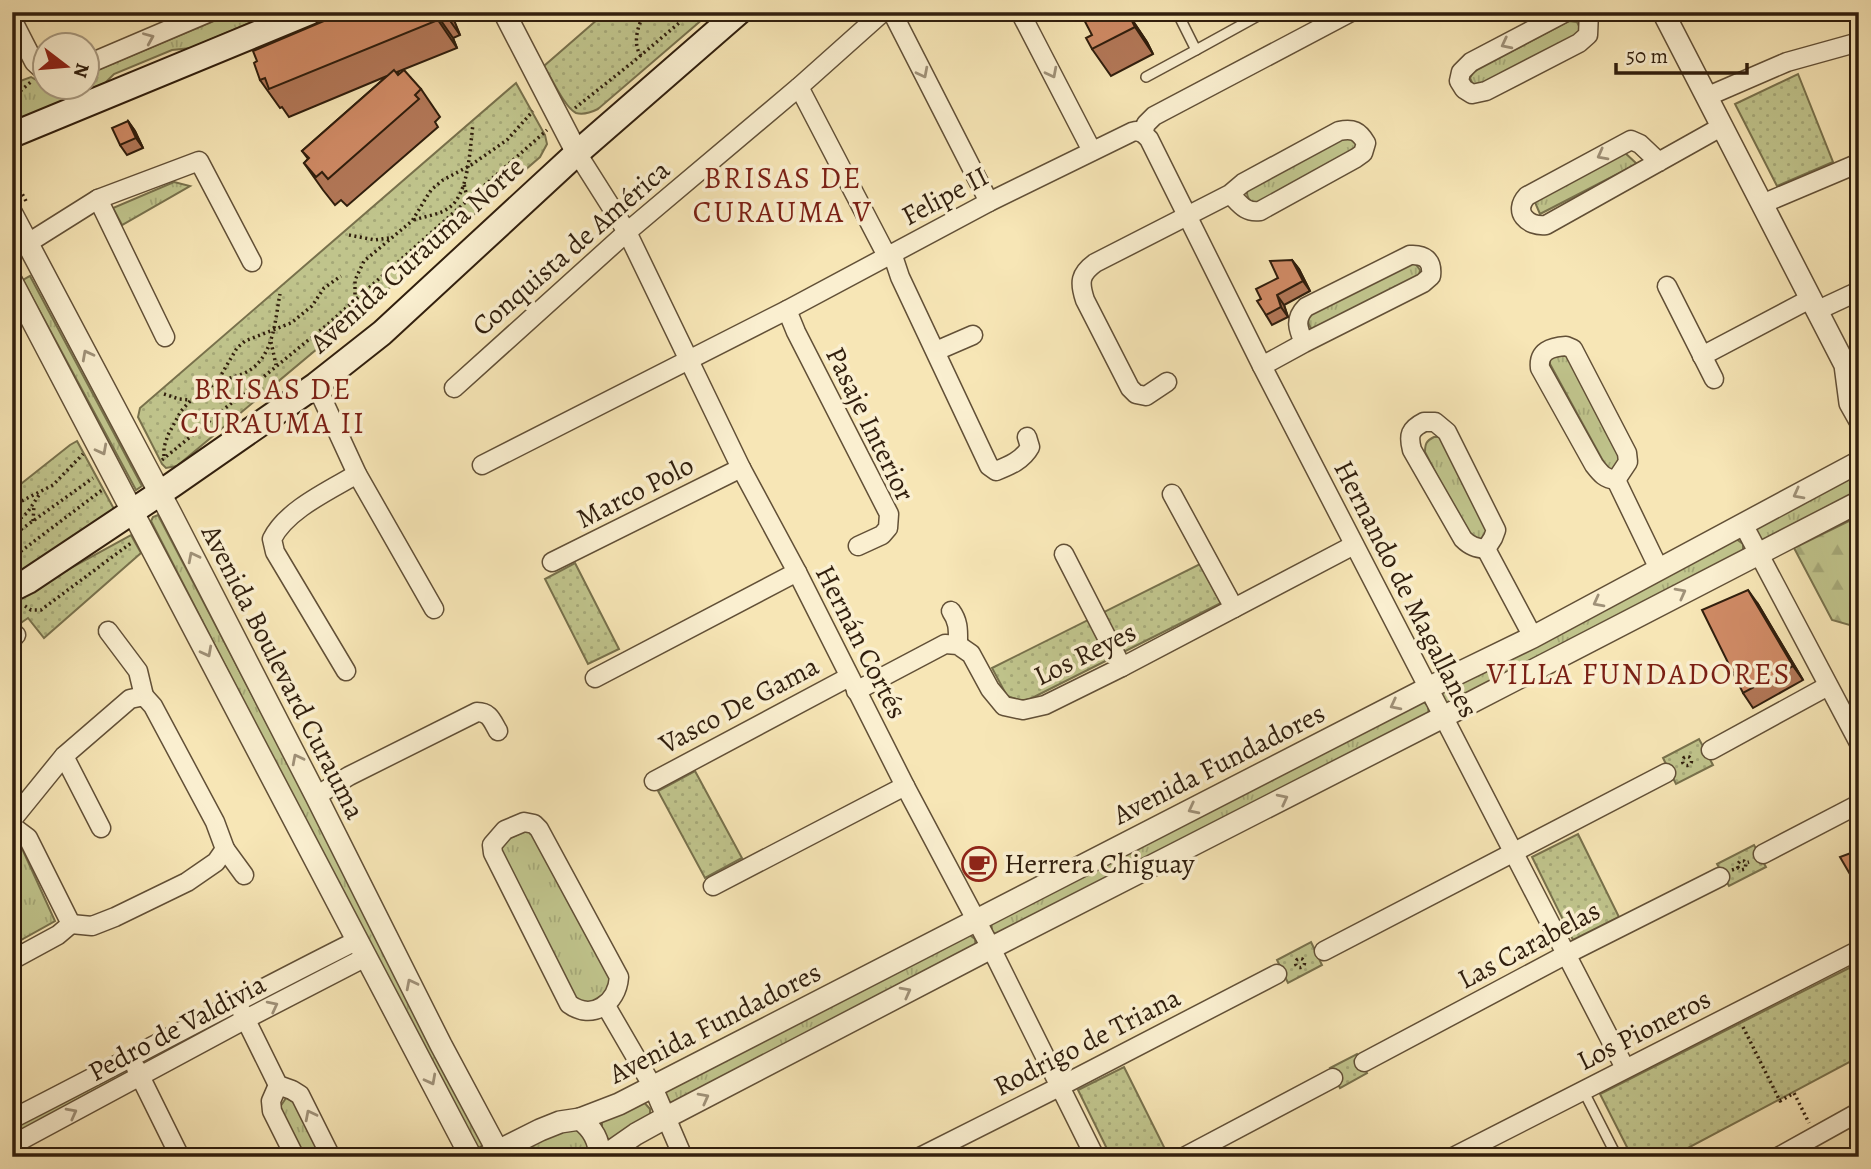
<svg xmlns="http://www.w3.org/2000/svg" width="1871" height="1169" viewBox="0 0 1871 1169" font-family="Alegreya,serif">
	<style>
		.grass { fill: url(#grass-tufts); stroke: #78714c; stroke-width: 2 }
		.forest { fill: url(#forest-firs); stroke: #78714c; stroke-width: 2 }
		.park { fill: url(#park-dots); stroke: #78714c; stroke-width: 2 }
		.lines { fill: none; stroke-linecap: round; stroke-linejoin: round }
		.service-casing { stroke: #625037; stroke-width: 12 }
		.minor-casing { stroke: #625037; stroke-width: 21 }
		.tertiary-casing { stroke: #625037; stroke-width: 24 }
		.secondary-casing { stroke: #301e0d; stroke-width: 28 }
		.path { stroke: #301e0d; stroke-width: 3.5; stroke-dasharray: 2 3.5; stroke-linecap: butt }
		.service { stroke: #faefd0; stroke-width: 9 }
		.minor { stroke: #faefd0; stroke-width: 18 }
		.tertiary { stroke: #faefd0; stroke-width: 21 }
		.secondary { stroke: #faefd0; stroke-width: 24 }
		.wall { fill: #b27757; stroke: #301e0d; stroke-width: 2 }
		.shaded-wall { fill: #916147; stroke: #301e0d; stroke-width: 2 }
		.building { fill: #cf8a65; stroke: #301e0d; stroke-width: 2 }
		.oneway { stroke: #9f9178 }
		.labels { text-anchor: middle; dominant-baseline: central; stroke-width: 7; stroke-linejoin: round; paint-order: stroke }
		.street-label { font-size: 28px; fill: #301e0d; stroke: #faefd0 }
		.poi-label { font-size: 28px; fill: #301e0d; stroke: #faefd0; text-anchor: start }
		.neighbourhood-label { font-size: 30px; letter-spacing: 2px; fill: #7a1f14; stroke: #faefd0 }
	</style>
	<defs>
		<pattern id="grass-tufts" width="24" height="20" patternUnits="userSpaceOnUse" patternTransform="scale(1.75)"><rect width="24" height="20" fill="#c0c48c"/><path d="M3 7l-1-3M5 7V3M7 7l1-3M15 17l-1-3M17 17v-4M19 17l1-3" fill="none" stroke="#a5a878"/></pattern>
		<pattern id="forest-firs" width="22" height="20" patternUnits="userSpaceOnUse" patternTransform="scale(1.75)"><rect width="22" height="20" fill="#c0c48c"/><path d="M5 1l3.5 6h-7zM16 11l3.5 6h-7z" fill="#a5a878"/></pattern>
		<pattern id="park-dots" width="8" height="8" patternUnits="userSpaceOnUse" patternTransform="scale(1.75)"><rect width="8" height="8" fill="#c0c48c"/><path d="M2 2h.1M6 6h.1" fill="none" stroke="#a5a878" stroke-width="1.8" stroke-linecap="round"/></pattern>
	</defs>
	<rect width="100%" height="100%" fill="#f7e6b6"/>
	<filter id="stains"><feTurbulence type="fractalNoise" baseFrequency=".00286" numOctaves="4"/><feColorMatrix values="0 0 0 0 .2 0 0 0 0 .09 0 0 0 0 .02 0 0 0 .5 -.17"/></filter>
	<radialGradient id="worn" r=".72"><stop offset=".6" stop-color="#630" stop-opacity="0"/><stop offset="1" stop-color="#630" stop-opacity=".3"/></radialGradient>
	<!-- grass -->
	<g class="grass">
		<polygon points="235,12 275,12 191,48 172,50 114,74 105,83 12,122 12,84 31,77 45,85 46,88 88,88 88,74"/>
		<polygon points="1569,21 1577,22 1580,28 1579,35 1480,87 1473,85 1470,78 1473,72"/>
		<path d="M1345 133 1357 137V149L1258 204C1249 202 1245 196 1248 188Z"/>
		<polygon points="1623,151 1637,164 1540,214 1534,200"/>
		<polygon points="174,182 190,186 122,225 113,208"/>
		<path d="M1414 262 1420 270 1419 277 1313 331C1309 326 1307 322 1309 315Z"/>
		<polygon points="30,276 142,486 136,490 23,280"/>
		<polygon points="1555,351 1569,355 1623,463 1619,471 1608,470 1550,364 1550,359"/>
		<path d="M1434 437H1440L1489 530 1485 542 1470 540 1425 452C1425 444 1426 441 1434 437Z"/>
		<polygon points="1859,474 1859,495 1765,543 1759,537 1755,528"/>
		<polygon points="158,515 486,1143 474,1151 151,521 153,517"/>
		<polygon points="1735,538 1743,544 1743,554 1449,706 1441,700 1441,689"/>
		<polygon points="1421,699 1428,706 1429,717 1000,939 992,931 991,920"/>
		<polygon points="532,828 612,979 610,990 586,1005 577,1003 501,854 500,843"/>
		<polygon points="12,842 20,844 55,921 12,945"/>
		<polygon points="967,933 975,939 976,950 672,1104 666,1098 665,1088"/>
		<polygon points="126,1066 133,1070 12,1136 12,1125"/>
		<polygon points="286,1098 298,1105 324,1157 303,1157 280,1107"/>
		<polygon points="642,1100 650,1109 650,1119 609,1140 602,1132 602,1120"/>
		<polygon points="566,1128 580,1130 590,1146 587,1157 520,1157 517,1151"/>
	</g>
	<!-- forest -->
	<polygon class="forest" points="1859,516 1859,623 1853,626 1832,620 1794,548"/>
	<!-- park -->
	<g class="park">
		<path d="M606 12H711L598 109C592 112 583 115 576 113 565 108 551 77 544 66Z"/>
		<polygon points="1798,74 1833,162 1777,186 1735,104"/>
		<polygon points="516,83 545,135 547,144 540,157 372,303 177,466 166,468 162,464 138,417 140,408"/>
		<polygon points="77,441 114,509 33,565 12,575 12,491 70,445"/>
		<polygon points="131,535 141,553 44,638 28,618 12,629 12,600"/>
		<polygon points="575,563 619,649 588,664 545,579"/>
		<polygon points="1200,564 1221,603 1030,699 1022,701 1007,696 992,668"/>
		<polygon points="1699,739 1713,765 1676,784 1663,758"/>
		<polygon points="695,771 742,858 705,878 658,791"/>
		<polygon points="1578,834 1619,917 1573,940 1532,857"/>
		<polygon points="1754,845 1766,867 1729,886 1717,864"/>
		<polygon points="1311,942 1322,965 1288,983 1277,960"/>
		<polygon points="1859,963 1859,1057 1671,1157 1632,1157 1600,1094"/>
		<polygon points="1357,1054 1367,1073 1340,1088 1330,1068"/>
		<polygon points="1124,1067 1166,1151 1156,1157 1111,1157 1078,1090"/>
	</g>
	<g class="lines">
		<!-- service casing -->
		<g class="service-casing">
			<g id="service">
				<polyline points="1177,12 1196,50 1265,12"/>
				<polyline points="1146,77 1196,50"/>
				<polyline points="1583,1090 1617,1157"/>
			</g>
		</g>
		<!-- minor casing -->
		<g class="minor-casing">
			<g id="minor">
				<polyline points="892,12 989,202"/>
				<polyline points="1020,12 1092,151"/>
				<polyline points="1566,12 1471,62 1461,72 1459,81 1464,89 1472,94 1486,91 1579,43 1588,35 1589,12"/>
				<polyline points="12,19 34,62 46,73"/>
				<polyline points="88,64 210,12"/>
				<polyline points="799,87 887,256"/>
				<polyline points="1706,97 1787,62 1859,42"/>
				<polyline points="1143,133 1149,139 1262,366 1625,1068"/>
				<polyline points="577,153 627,232 741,468 797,572 905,786 991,948 1095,1157"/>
				<path d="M1659 162 1640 144 1631 140 1527 196C1512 212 1528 227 1546 225L1721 127"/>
				<polyline points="98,199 165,337"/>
				<polyline points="1762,204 1859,163"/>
				<polyline points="12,249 28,243 98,199 199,161 252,262"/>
				<path d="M892 253 900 277 989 466 996 471C1009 466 1023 460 1030 447L1027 437"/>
				<polyline points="1667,286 1714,379"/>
				<polyline points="787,310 796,332 889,514 888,528 882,535 858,546"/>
				<polyline points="1816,311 1859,291"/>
				<path d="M1566 346 1573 349 1627 453 1628 462 1616 480C1605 479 1601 474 1594 465L1540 368C1538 351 1551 347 1566 346Z"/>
				<polyline points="936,351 973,335"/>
				<polyline points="1702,356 1810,299"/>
				<path d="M1262 366 1304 343 1423 283 1431 276C1433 260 1424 254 1410 255L1306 307C1294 319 1298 329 1304 343"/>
				<path d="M1167 382 1146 396 1136 394 1130 388 1085 300C1079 282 1080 274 1095 263L1230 194 1243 183 1339 131C1353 128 1359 131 1366 143L1363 153 1356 158 1260 211C1245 213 1240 204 1230 194"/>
				<polyline points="316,385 357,474 434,609"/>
				<polyline points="454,388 627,232 799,87 883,12"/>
				<path d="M1424 422H1435L1447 432 1496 530 1493 538 1486 549C1476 548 1470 546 1463 539L1412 450C1408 435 1410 429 1424 422Z"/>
				<polyline points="482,465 787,310 989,202 1132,132 1136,131 1143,133 1146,124 1154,116 1351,12"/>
				<polyline points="1616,480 1659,569"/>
				<polyline points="1172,494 1234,608"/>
				<polyline points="1743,524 1859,743"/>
				<polyline points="1486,549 1533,637"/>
				<polyline points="1064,554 1122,667"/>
				<polyline points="552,562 741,468"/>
				<path d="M951 611C959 622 958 631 958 645"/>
				<polyline points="108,631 138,671 144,696"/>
				<polyline points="12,638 16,635"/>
				<path d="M346 671 275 552 272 539C286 510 330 490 357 474"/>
				<polyline points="595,678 797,572"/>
				<polyline points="856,691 945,644 958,645 971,654 990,689 1004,706 1023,710 1045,705 1122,667 1354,545"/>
				<polyline points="1711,750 1828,686"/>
				<polyline points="64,756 101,828"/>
				<polyline points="654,781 849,677"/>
				<path d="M316 796 349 776 477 712C490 712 492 721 498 731"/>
				<polyline points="12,820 64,756 130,699 144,696 153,706 215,822 225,849 216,862 187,882 115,917 92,926 71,924"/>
				<path d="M524 822 534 824 539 829 619 977C617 1004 592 1021 569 1004L493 853 492 845 505 830Z"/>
				<polyline points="12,826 28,838 71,924 58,935 12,960"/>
				<polyline points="225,849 244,875"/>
				<polyline points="1763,854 1859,804"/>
				<polyline points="713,886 905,786"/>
				<polyline points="1324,951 1666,773"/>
				<polyline points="606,1006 653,1087 683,1157"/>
				<polyline points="242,1012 278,1085 292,1090 300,1095 331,1157"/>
				<polyline points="1364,1062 1567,954 1720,877"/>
				<polyline points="136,1068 180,1157"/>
				<polyline points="278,1085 271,1101 272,1111 295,1157"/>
				<path d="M12 1119C128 1060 242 998 358 940"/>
				<polyline points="12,1145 246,1019 366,957"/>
				<polyline points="920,1157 1059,1087 1277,974"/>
				<polyline points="1184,1157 1333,1078"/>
				<polyline points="1453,1157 1859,950"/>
				<polyline points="1778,1157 1859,1112"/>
			</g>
		</g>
		<!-- tertiary casing -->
		<g class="tertiary-casing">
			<g id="tertiary">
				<polyline points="504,12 577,153"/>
				<polyline points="1663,12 1845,365 1850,403 1859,419"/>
				<polyline points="12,214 171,514 316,796 441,1045 501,1157"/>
				<polyline points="12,282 471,1157"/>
				<path d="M580 1119C593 1129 599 1140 600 1157"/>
				<polyline points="486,1157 540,1130 560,1122 580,1119 619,1104 1428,688 1533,637 1859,462"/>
				<polyline points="603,1157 636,1134 665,1118 991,948 1443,717 1859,502"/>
			</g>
		</g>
		<!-- secondary casing -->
		<g class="secondary-casing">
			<g id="secondary">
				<polyline points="12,135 310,12"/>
				<polyline points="12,589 28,581 172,485 316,385 382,333 577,153 739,12"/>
			</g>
		</g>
		<!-- path -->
		<g class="path">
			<path d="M641 56C632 43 638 25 645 12"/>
			<polyline points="12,98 32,81"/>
			<polyline points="575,108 633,62 692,12"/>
			<polyline points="12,175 26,201"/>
			<polyline points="464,185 468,200"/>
			<path d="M414 220C425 216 440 215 450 207 469 193 470 147 473 124"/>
			<polyline points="349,235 375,240 389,238"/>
			<polyline points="355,300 355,280 364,261 412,221 431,190 443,180 471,165 507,140 533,111"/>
			<polyline points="271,342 276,365"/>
			<path d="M219 381C229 378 241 376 250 370 274 354 275 320 280 294"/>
			<polyline points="164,394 179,399 191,400"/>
			<polyline points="164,456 164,447 168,435 181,411 191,400 217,382 237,348 245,341 291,323 312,306 324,288 341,276"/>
			<polyline points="162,460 328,324 547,130"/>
			<polyline points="12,506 53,485 83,454"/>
			<polyline points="33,521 34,506"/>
			<polyline points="12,525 27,513 39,495"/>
			<polyline points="12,536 93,478"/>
			<polyline points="12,558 102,490"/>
			<polyline points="25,606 31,610 41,610 131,543"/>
			<polyline points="12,616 19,608"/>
			<circle cx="1687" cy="761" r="4.5"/>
			<polyline points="1738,868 1737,865 1740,861 1744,861 1746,863"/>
			<polyline points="1732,870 1738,868 1741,870 1745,869 1746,863 1749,862"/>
			<circle cx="1300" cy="963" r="4.5"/>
			<polyline points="1743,1027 1780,1101 1794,1093 1809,1123"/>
		</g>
		<!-- service -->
		<use href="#service" class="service"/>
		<!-- minor -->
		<use href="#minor" class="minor"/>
		<!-- tertiary -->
		<use href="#tertiary" class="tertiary"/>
		<!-- secondary -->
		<use href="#secondary" class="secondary"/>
	</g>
	<!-- wall -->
	<g class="wall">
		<polygon points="345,12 450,12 460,35 453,38 457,48 397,72 421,89 440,117 435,122 438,127 347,206 341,200 335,205 323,190 304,163 308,159 302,151 387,76 289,117 282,107 280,108 260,80"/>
		<polygon points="1129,15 1147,42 1153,54 1111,76 1092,49 1092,35"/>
		<polygon points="128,121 135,131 143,148 127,155 120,145"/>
		<polygon points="1292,260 1299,269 1310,291 1284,305 1288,317 1272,325 1266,315 1261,299"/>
		<polygon points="1758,604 1803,680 1753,708 1743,693"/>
		<polygon points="1859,850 1859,885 1858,886 1851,876"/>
	</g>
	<!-- shaded-wall -->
	<g class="shaded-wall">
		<polygon points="435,12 453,38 457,48 438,20"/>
		<polygon points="444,12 450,12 452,15 460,35"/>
		<polygon points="1115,12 1120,12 1129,30 1119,20"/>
		<polygon points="1129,15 1147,42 1153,54 1135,27"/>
		<polygon points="128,121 135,131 143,148 136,138"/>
		<polygon points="1292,260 1299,269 1310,291 1303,281"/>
		<polygon points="1277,295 1284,305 1288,317 1281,307"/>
		<polygon points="1748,590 1758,604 1803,680 1793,666"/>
	</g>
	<!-- building -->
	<g class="building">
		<polygon points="345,12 434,12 438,20 269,89 265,78 260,80 254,63 257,61 253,51"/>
		<polygon points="1080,12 1115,12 1119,20 1129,15 1135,27 1092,49 1086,38 1092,35"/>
		<polygon points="394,70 398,75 404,70 421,89 415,95 419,99 328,179 322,172 316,177 304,163 309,158 302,151"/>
		<polygon points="128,121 136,138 120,145 112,128"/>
		<polygon points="1292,260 1303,281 1277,295 1281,307 1266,315 1257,301 1261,299 1256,289 1278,278 1270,261"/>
		<polygon points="1748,590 1793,666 1743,693 1702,610"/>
		<polygon points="1859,850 1859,872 1851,876 1840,857"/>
	</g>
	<!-- one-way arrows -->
	<defs><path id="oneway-chevron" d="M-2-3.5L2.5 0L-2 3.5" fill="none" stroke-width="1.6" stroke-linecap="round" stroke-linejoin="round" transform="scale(1.75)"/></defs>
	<g class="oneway">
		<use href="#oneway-chevron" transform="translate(149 38) rotate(-23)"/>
		<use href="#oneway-chevron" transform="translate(1506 44) rotate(153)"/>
		<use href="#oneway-chevron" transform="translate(923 73) rotate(63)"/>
		<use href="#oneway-chevron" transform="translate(1052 73) rotate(63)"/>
		<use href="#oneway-chevron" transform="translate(1602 155) rotate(152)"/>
		<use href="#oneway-chevron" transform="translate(87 355) rotate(-118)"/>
		<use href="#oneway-chevron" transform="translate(102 450) rotate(62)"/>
		<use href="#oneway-chevron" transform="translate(1798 494) rotate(152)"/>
		<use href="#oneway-chevron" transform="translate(193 557) rotate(-117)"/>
		<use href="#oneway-chevron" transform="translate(1681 593) rotate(-28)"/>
		<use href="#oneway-chevron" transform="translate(1598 602) rotate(152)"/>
		<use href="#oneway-chevron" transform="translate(207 652) rotate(62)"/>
		<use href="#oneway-chevron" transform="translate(1395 705) rotate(153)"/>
		<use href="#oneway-chevron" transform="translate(297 759) rotate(-117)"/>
		<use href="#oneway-chevron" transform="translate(1283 799) rotate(-27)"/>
		<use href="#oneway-chevron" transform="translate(1193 809) rotate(153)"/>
		<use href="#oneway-chevron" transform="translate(411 984) rotate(-117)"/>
		<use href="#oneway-chevron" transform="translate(906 992) rotate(-28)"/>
		<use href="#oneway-chevron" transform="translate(273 1006) rotate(-27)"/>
		<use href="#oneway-chevron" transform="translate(431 1080) rotate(62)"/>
		<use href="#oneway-chevron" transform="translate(704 1098) rotate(-28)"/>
		<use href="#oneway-chevron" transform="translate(72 1113) rotate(-28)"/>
		<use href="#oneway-chevron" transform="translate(310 1115) rotate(-117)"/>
	</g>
	<!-- icons -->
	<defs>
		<g id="cafe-ring" transform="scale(1.75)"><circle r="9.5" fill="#faefd0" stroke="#8f2418" stroke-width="1.5"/><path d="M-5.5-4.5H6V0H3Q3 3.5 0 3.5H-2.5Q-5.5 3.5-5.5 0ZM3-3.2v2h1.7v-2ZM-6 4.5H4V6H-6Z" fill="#8f2418"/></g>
	</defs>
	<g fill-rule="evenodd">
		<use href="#cafe-ring" x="979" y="864"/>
	</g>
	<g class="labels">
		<!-- street labels -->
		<g class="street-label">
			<text transform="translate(945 196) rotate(-28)">Felipe II</text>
			<text transform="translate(571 248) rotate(-41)">Conquista de América</text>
			<text transform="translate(417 255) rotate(-42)">Avenida Curauma Norte</text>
			<text transform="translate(870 424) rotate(64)">Pasaje Interior</text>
			<text transform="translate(635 492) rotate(-27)">Marco Polo</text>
			<text transform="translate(1406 589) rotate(63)">Hernando de Magallanes</text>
			<text transform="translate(861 642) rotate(63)">Hernán Cortés</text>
			<text transform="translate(1085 654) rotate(-26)">Los Reyes</text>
			<text transform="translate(283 672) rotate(63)">Avenida Boulevard Curauma</text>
			<text transform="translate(739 705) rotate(-28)">Vasco De Gama</text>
			<text transform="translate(1219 764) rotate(-27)">Avenida Fundadores</text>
			<text transform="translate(1529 945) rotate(-28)">Las Carabelas</text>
			<text transform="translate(715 1023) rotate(-27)">Avenida Fundadores</text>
			<text transform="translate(177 1028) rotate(-28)">Pedro de Valdivia</text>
			<text transform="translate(1644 1030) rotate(-27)">Los Pioneros</text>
			<text transform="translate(1087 1042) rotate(-27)">Rodrigo de Triana</text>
		</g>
		<!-- poi labels -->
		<g class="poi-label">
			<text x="1004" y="864">Herrera Chiguay</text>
		</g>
		<!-- neighbourhood labels -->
		<g class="neighbourhood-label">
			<text x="783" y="178">BRISAS DE<tspan x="783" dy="34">CURAUMA V</tspan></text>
			<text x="273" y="389">BRISAS DE<tspan x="273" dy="34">CURAUMA II</tspan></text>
			<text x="1639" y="674">VILLA FUNDADORES</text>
		</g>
	</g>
	<!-- margin -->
	<rect width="1871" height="1169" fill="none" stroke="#f7e6b6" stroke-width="42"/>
	<rect x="14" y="14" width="1843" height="1141" fill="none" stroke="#301e0d" stroke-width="3.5"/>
	<rect x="21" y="21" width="1829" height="1127" fill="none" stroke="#301e0d" stroke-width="2"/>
	<!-- north arrow -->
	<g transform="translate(66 66) rotate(106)"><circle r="33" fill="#faefd0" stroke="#a99b82" stroke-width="2"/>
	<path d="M0-5L12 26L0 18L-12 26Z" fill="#8f2418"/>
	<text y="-10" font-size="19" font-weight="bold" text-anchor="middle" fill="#301e0d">N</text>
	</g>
	<!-- scale -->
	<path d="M1616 63v10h131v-10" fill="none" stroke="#301e0d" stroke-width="3.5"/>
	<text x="1626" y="63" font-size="21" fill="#301e0d" stroke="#faefd0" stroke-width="5" paint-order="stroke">50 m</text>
	<rect width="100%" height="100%" filter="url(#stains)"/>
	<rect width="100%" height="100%" fill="url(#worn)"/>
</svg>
